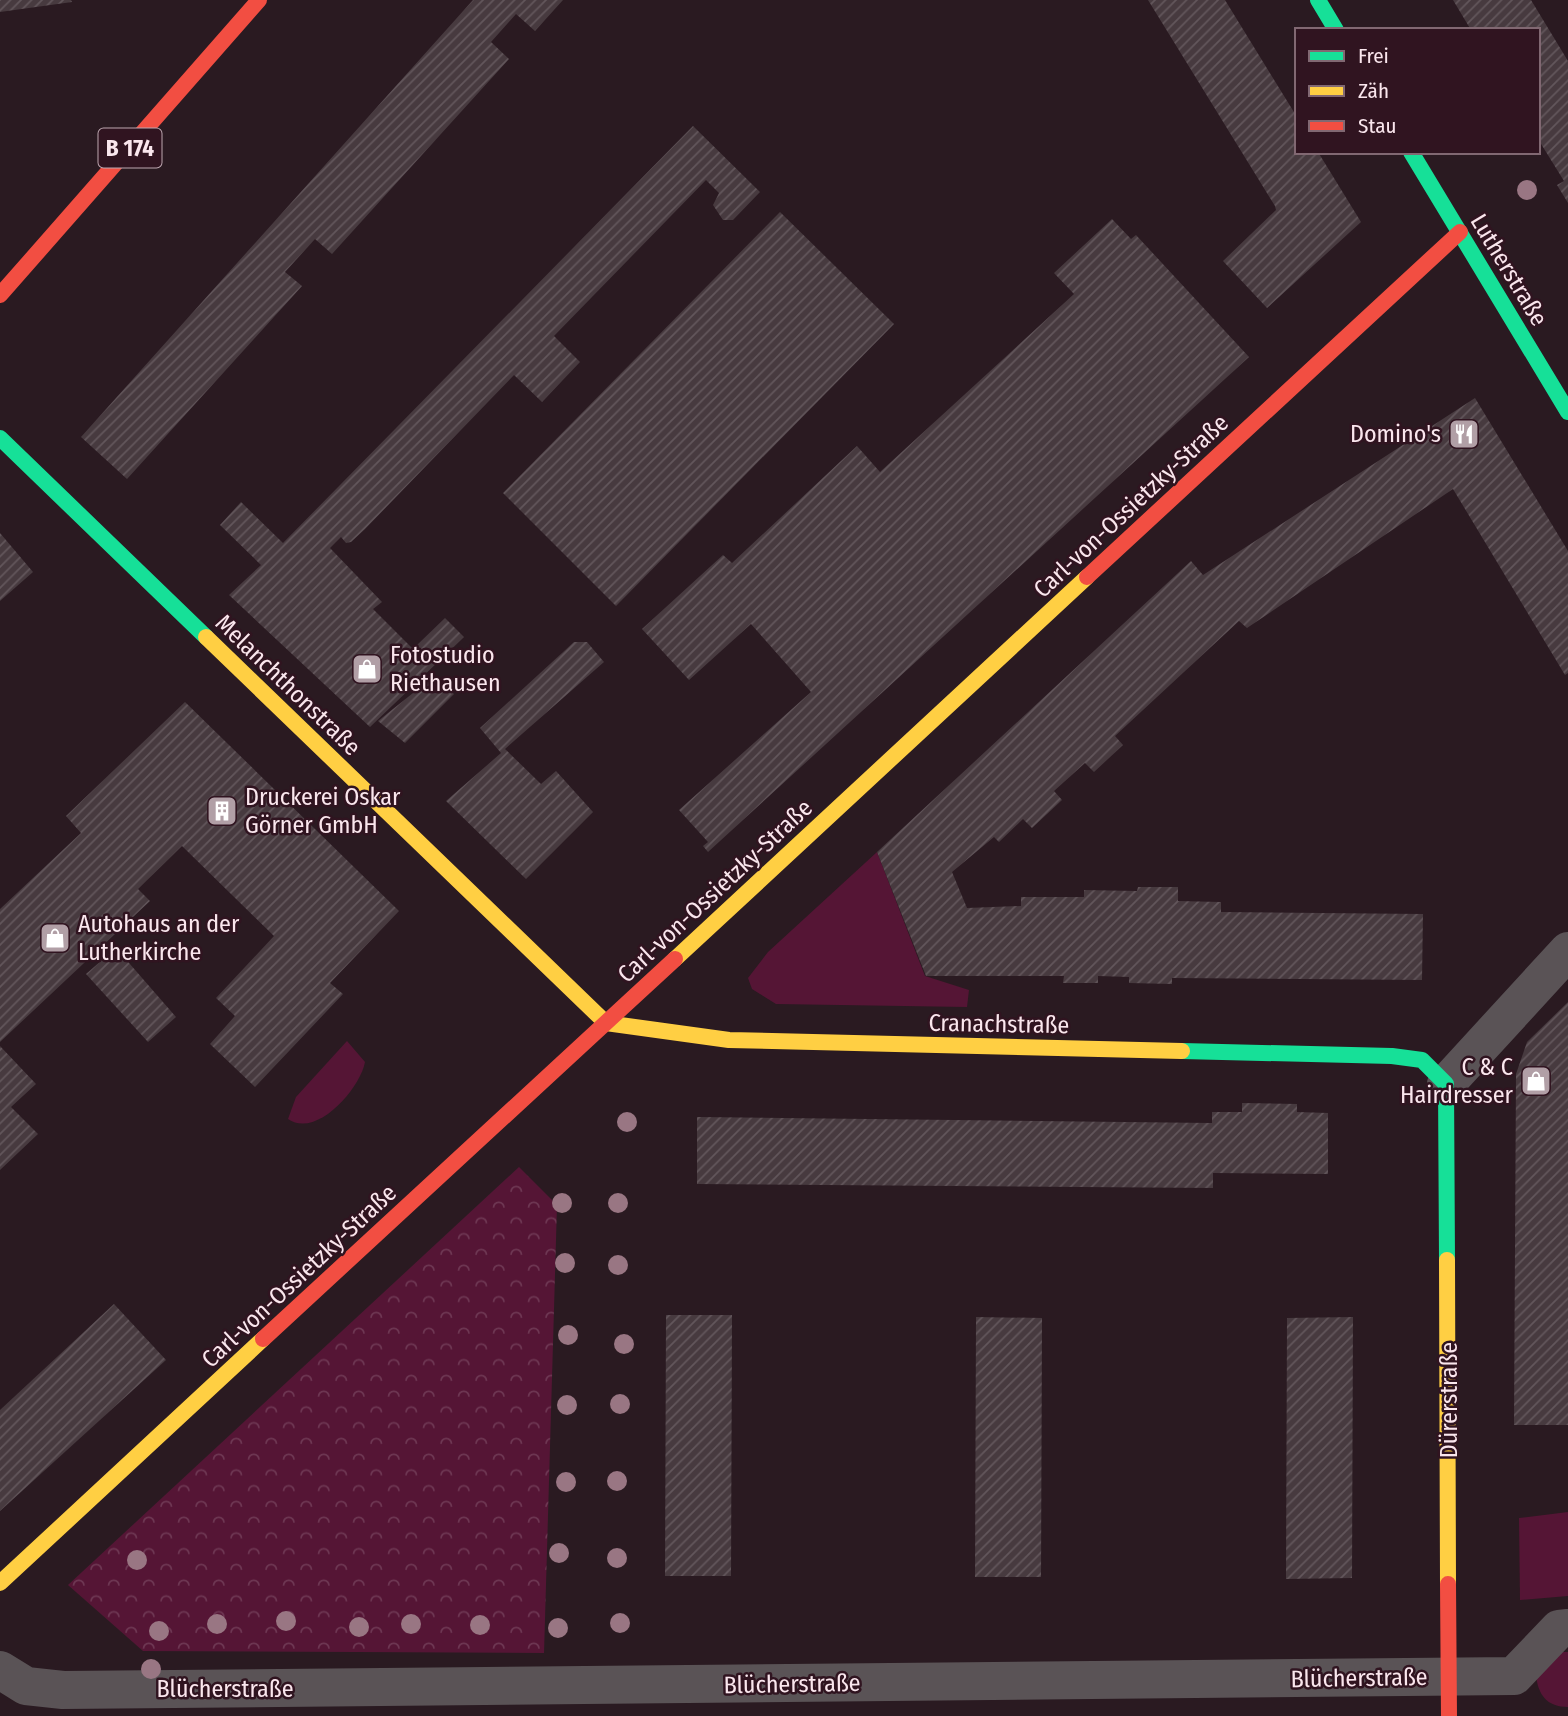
<svg xmlns="http://www.w3.org/2000/svg" width="1568" height="1716" viewBox="0 0 1568 1716" font-family="'Fira Sans Condensed',sans-serif">
	<style>
		.green { fill: #551535 }
		.forest { fill: url(#forest-crowns) }
		.building { fill: url(#building-hatch) }
		.lines { fill: none; stroke-linecap: round; stroke-linejoin: round }
		.street { stroke: #5a5356; stroke-width: 38 }
		.fast { stroke: #16e098; stroke-width: 16 }
		.slow { stroke: #ffcf43; stroke-width: 16 }
		.jam { stroke: #f24e42; stroke-width: 16 }
		.tree { fill: #997683 }
		.labels { text-anchor: middle; dominant-baseline: central; stroke-width: 5; stroke-linejoin: round; paint-order: stroke }
		.shield { fill: #301420; stroke: #bda7b0; stroke-width: 2 }
		.shield-label { font-size: 23px; font-weight: bold; fill: #fae6ed }
		.street-label { font-size: 24px; fill: #fae6ed; stroke: #301420 }
		.poi-label { font-size: 24px; fill: #fae6ed; stroke: #301420; text-anchor: start }
	</style>
	<defs>
		<pattern id="forest-crowns" width="20" height="18" patternUnits="userSpaceOnUse" patternTransform="scale(1.75)"><rect width="20" height="18" fill="#551535"/><path d="M2 6a3 3 0 1 1 6 0M12 15a3 3 0 1 1 6 0" fill="none" stroke="#6e3753"/></pattern>
		<pattern id="building-hatch" width="6" height="6" patternUnits="userSpaceOnUse" patternTransform="scale(1.75)"><rect width="6" height="6" fill="#473a3f"/><path d="M-1 1l2-2M0 6l6-6M5 7l2-2" fill="none" stroke="#62565b"/></pattern>
	</defs>
	<rect width="100%" height="100%" fill="#2a1a21"/>
	<!-- green -->
	<g class="green">
		<polygon points="877,852 925,976 969,990 967,1007 776,1004 752,989 748,978 768,952"/>
		<path d="M347 1041 365 1062C360 1089 316 1139 288 1119L296 1097Z"/>
		<polygon points="1568,1512 1568,1596 1520,1600 1519,1518"/>
		<path d="M1562 1652H1568V1707C1547 1707 1538 1695 1536 1675Z"/>
	</g>
	<!-- forest -->
	<polygon class="forest" points="519,1167 557,1205 544,1653 143,1651 68,1585"/>
	<!-- building -->
	<g class="building">
		<polygon points="0,0 71,0 72,2 0,12"/>
		<polygon points="473,0 563,0 535,31 516,14 491,42 509,59 332,254 315,239 285,272 302,286 127,479 81,437"/>
		<polygon points="1148,0 1225,0 1297,117 1297,152 1318,152 1361,222 1267,308 1223,261 1276,210 1275,206"/>
		<polygon points="1453,0 1531,0 1568,61 1568,203 1557,185 1564,181 1538,139 1538,30 1471,30"/>
		<polygon points="693,126 760,192 733,220 723,220 713,205 719,193 706,180 554,336 580,362 542,402 514,375 365,529 351,542 346,543 341,537 330,548 382,602 373,609 413,649 445,618 464,637 370,727 229,595 261,565 220,525 241,502 283,543"/>
		<polygon points="780,212 894,324 616,606 503,493"/>
		<polygon points="1112,219 1131,239 1136,235 1249,357 708,852 703,846 708,842 679,810 811,692 751,624 689,680 642,629 723,555 732,563 857,446 880,472 1074,294 1054,273"/>
		<polygon points="1475,398 1568,551 1568,673 1565,675 1453,489 1247,628 1239,621 1115,736 1123,745 1094,772 1085,763 1054,791 1062,800 1032,828 1023,819 999,842 994,837 952,872 967,908 1021,906 1021,897 1084,897 1084,890 1137,891 1138,887 1178,887 1178,901 1221,902 1221,912 1423,914 1422,980 1172,978 1172,984 1129,983 1129,977 1098,976 1098,983 1063,983 1064,976 926,976 877,852 1191,561 1203,575"/>
		<polygon points="0,533 33,572 0,601"/>
		<polygon points="574,642 587,642 604,662 505,749 541,784 556,771 593,812 526,879 446,801 501,753 480,728"/>
		<polygon points="433,677 454,694 405,743 378,721"/>
		<polygon points="185,702 399,911 330,983 343,994 255,1087 210,1044 235,1016 216,998 274,936 182,846 138,889 150,901 0,1042 0,909 81,833 66,816"/>
		<polygon points="116,948 176,1017 148,1042 86,974"/>
		<polygon points="1568,1002 1568,1425 1514,1425 1516,1074 1527,1042"/>
		<polygon points="0,1046 36,1084 11,1107 38,1134 0,1170"/>
		<polygon points="1242,1103 1297,1104 1297,1112 1328,1113 1328,1174 1213,1173 1213,1188 697,1184 697,1117 1212,1123 1212,1112 1242,1112"/>
		<polygon points="114,1304 166,1360 0,1511 0,1410"/>
		<polygon points="666,1315 732,1315 731,1576 665,1576"/>
		<polygon points="976,1317 1042,1318 1041,1577 975,1577"/>
		<polygon points="1353,1317 1352,1578 1286,1579 1287,1318"/>
	</g>
	<g class="lines">
		<!-- street -->
		<g class="street">
			<polyline points="1446,1084 1568,951"/>
			<polyline points="0,1670 26,1686 63,1690 1514,1676 1559,1629 1568,1628"/>
		</g>
		<!-- fast -->
		<g class="fast">
			<polyline points="1318,0 1336,30"/>
			<polyline points="1411,152 1568,412"/>
			<polyline points="0,438 206,637"/>
			<polyline points="1182,1051 1392,1056 1422,1060 1446,1084 1447,1260"/>
		</g>
		<!-- slow -->
		<g class="slow">
			<polyline points="206,637 606,1023"/>
			<polyline points="675,959 1087,577"/>
			<polyline points="606,1023 729,1040 1182,1051"/>
			<polyline points="1447,1260 1448,1584"/>
			<polyline points="0,1583 263,1339"/>
		</g>
		<!-- jam -->
		<g class="jam">
			<polyline points="0,295 259,0"/>
			<polyline points="1087,577 1460,232"/>
			<polyline points="263,1339 675,959"/>
			<polyline points="1448,1584 1449,1716"/>
		</g>
	</g>
	<!-- trees -->
	<g class="tree">
		<circle cx="1527" cy="190" r="10"/>
		<circle cx="627" cy="1122" r="10"/>
		<circle cx="562" cy="1203" r="10"/>
		<circle cx="618" cy="1203" r="10"/>
		<circle cx="565" cy="1263" r="10"/>
		<circle cx="618" cy="1265" r="10"/>
		<circle cx="568" cy="1335" r="10"/>
		<circle cx="624" cy="1344" r="10"/>
		<circle cx="620" cy="1404" r="10"/>
		<circle cx="567" cy="1405" r="10"/>
		<circle cx="617" cy="1481" r="10"/>
		<circle cx="566" cy="1482" r="10"/>
		<circle cx="559" cy="1553" r="10"/>
		<circle cx="617" cy="1558" r="10"/>
		<circle cx="137" cy="1560" r="10"/>
		<circle cx="286" cy="1621" r="10"/>
		<circle cx="620" cy="1623" r="10"/>
		<circle cx="217" cy="1624" r="10"/>
		<circle cx="411" cy="1624" r="10"/>
		<circle cx="480" cy="1625" r="10"/>
		<circle cx="359" cy="1627" r="10"/>
		<circle cx="558" cy="1628" r="10"/>
		<circle cx="159" cy="1631" r="10"/>
		<circle cx="151" cy="1669" r="10"/>
	</g>
	<!-- icons -->
	<defs>
		<g id="restaurant-square" transform="scale(1.575)"><rect x="-9" y="-9" width="18" height="18" rx="4" fill="#b19fa6" stroke="#301420"/><path d="M-5-6h1v4h1v-4h1v4h1v-4h1v5L-1.5 .5V6h-2V.5L-5-1ZM5-6V6H3V1.5H1.5Q1.5-4 5-6Z" fill="#fff"/></g>
		<g id="shop-square" transform="scale(1.575)"><rect x="-9" y="-9" width="18" height="18" rx="4" fill="#b19fa6" stroke="#301420"/><path d="M-5-2.5h2.3a2.7 3.5 0 0 1 5.4 0H5L5.5 6h-11ZM-1.5-2.5h3a1.5 2.3 0 0 0-3 0Z" fill="#fff"/></g>
		<g id="building-square" transform="scale(1.575)"><rect x="-9" y="-9" width="18" height="18" rx="4" fill="#b19fa6" stroke="#301420"/><path d="M-4-6H4V6H1V3H-1V6H-4ZM-2.5-4.3h1.7v1.8h-1.7ZM.8-4.3h1.7v1.8H.8ZM-2.5-1h1.7V.8h-1.7ZM.8-1h1.7V.8H.8Z" fill="#fff"/></g>
	</defs>
	<g fill-rule="evenodd">
		<use href="#restaurant-square" x="1464" y="434"/>
		<use href="#shop-square" x="367" y="669"/>
		<use href="#building-square" x="222" y="811"/>
		<use href="#shop-square" x="55" y="938"/>
		<use href="#shop-square" x="1536" y="1081"/>
	</g>
	<g class="labels">
		<!-- shield labels -->
		<rect class="shield" x="98.5" y="128.5" width="63" height="39" rx="5"/>
		<g class="shield-label">
			<text x="130" y="148">B 174</text>
		</g>
		<!-- street labels -->
		<g class="street-label">
			<text transform="translate(1509 270) rotate(59)">Lutherstraße</text>
			<text transform="translate(1131 506) rotate(-43)">Carl-von-Ossietzky-Straße</text>
			<text transform="translate(288 685) rotate(44)">Melanchthonstraße</text>
			<text transform="translate(715 891) rotate(-43)">Carl-von-Ossietzky-Straße</text>
			<text transform="translate(999 1024) rotate(1)">Cranachstraße</text>
			<text transform="translate(299 1276) rotate(-43)">Carl-von-Ossietzky-Straße</text>
			<text transform="translate(1449 1400) rotate(-90)">Dürerstraße</text>
			<text transform="translate(1359 1678) rotate(-1)">Blücherstraße</text>
			<text transform="translate(792 1684) rotate(-1)">Blücherstraße</text>
			<text x="225" y="1689">Blücherstraße</text>
		</g>
		<!-- poi labels -->
		<g class="poi-label">
			<text x="1441" y="434" text-anchor="end">Domino's</text>
			<text x="390" y="655">Fotostudio<tspan x="390" dy="28">Riethausen</tspan></text>
			<text x="245" y="797">Druckerei Oskar<tspan x="245" dy="28">Görner GmbH</tspan></text>
			<text x="78" y="924">Autohaus an der<tspan x="78" dy="28">Lutherkirche</tspan></text>
			<text x="1513" y="1067" text-anchor="end">C &amp; C<tspan x="1513" dy="28">Hairdresser</tspan></text>
		</g>
	</g>
	<!-- legend -->
	<rect x="1295" y="28" width="245" height="126" fill="#301420" stroke="#816872" stroke-width="2"/>
	<rect x="1309" y="51" width="35" height="10" fill="#16e098" stroke="#816872" stroke-width="2"/>
	<text x="1358" y="63" font-size="21" fill="#fae6ed">Frei</text>
	<rect x="1309" y="86" width="35" height="10" fill="#ffcf43" stroke="#816872" stroke-width="2"/>
	<text x="1358" y="98" font-size="21" fill="#fae6ed">Zäh</text>
	<rect x="1309" y="121" width="35" height="10" fill="#f24e42" stroke="#816872" stroke-width="2"/>
	<text x="1358" y="133" font-size="21" fill="#fae6ed">Stau</text>
</svg>
